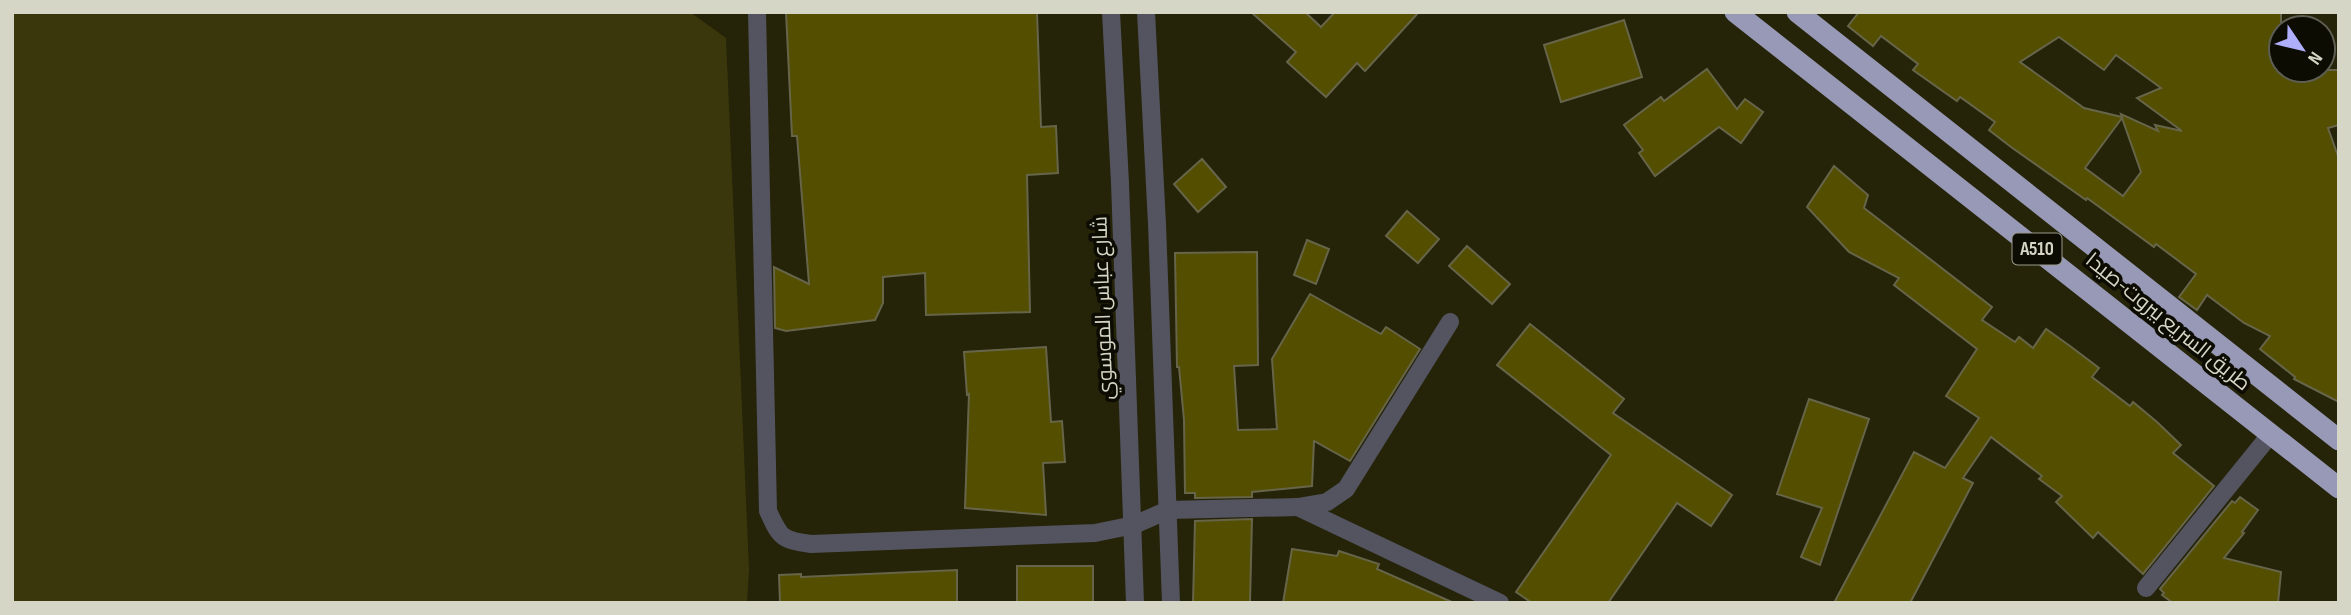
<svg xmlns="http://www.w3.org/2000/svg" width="2351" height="615" viewBox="0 0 2351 615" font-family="'Sofia Sans Condensed',Cairo,sans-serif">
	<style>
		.green { fill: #3a370c }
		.building { fill: #534e00; stroke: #676549; stroke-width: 2; fill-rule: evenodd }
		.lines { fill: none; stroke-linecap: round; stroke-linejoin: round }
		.minor { stroke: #535460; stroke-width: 18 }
		.highway { stroke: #9899b7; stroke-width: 21 }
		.labels { text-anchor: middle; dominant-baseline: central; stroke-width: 7; stroke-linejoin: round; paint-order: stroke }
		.shield { fill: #0d0c03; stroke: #9a998c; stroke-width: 2 }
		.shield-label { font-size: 19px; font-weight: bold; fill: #d6d6c6 }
		.street-label { font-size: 21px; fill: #d6d6c6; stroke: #0d0c03 }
	</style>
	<rect width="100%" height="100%" fill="#252308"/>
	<!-- green -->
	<polygon class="green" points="12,12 690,12 726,38 749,569 747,603 12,603"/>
	<!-- building -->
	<g class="building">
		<polygon points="786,12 1037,12 1041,127 1056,126 1058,173 1027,175 1030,312 926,315 925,273 883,277 883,303 875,320 786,331 775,328 774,267 809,284 797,136 792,136"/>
		<polygon points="1251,12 1305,12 1321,27 1335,12 1419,12 1365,71 1357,63 1326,97 1287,62 1296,52"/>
		<path d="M1859 12H2281V70H2339V125L2328 128 2339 159V402L2294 379 2295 377 2260 349 2270 336 2244 323 2207 295 2197 310 2179 297 2196 274 2156 244 2154 247 2087 198 2086 200 2011 147 1989 130 1995 122 1960 97 1957 101 1913 70 1918 64 1881 36 1873 46 1848 26ZM2059 37 2104 70 2116 55 2161 88 2137 98 2182 131 2155 125 2158 131 2121 114 2122 117 2084 108 2020 62ZM2122 118 2141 172 2123 196 2085 168Z"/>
		<polygon points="1624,20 1642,77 1561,102 1544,45"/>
		<polygon points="1707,69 1737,109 1745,99 1763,112 1741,143 1719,127 1655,176 1639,153 1643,150 1624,125 1661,97 1664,101"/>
		<polygon points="1202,159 1226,187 1198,212 1174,184"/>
		<polygon points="1834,166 1868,195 1864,208 1992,307 1982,320 2015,342 2019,337 2033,348 2046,329 2070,346 2099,368 2092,377 2130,406 2133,402 2157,422 2181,445 2173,453 2214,486 2143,574 2098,532 2093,538 2056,502 2062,496 2039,479 2042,476 1991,437 1963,478 1973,483 1910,603 1834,603 1914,452 1945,468 1979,418 1946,396 1977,349 1894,285 1899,278 1849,252 1807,207"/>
		<polygon points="1407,211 1439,239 1418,263 1386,236"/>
		<polygon points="1307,240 1329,249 1316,284 1294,275"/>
		<polygon points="1467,246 1510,284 1492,304 1449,266"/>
		<polygon points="1257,252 1258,365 1234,366 1238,430 1277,429 1272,359 1310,294 1381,334 1386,327 1420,349 1350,461 1314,441 1312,486 1252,492 1252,497 1195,498 1195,493 1185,493 1184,420 1179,367 1177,367 1175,253"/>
		<polygon points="1530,324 1624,399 1613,413 1732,495 1711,526 1677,503 1608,603 1532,603 1516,592 1611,455 1497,365"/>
		<polygon points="1046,347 1051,422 1062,421 1065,462 1043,463 1046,515 965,508 969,394 967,395 964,352"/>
		<polygon points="1809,399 1869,419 1820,565 1801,557 1822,508 1777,494"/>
		<polygon points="2240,497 2258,510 2242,532 2244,533 2224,558 2281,572 2278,603 2173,603 2162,595 2164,593 2160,589 2232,501 2235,503"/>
		<polygon points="1252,519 1250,603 1193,603 1195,521"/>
		<polygon points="1292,549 1337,556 1339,551 1379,564 1377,569 1454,603 1283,603"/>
		<rect x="1017" y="566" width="76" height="37"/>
		<polygon points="957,570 957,603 780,603 779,575 801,574 801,577"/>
	</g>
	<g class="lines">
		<!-- minor -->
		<g class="minor">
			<path d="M757 12 768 511C780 537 781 540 811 544L1095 533 1134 525 1168 510 1298 507 1327 502 1346 489 1450 322"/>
			<polyline points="1111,12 1120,183 1135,603"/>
			<polyline points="1146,12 1157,224 1171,603"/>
			<polyline points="1298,507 1500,603"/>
			<polyline points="2146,588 2270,435"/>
		</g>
		<!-- highway -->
		<g class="highway">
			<polyline points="1735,12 2339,488"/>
			<polyline points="1797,12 2339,440"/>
		</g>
	</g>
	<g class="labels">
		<!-- shield labels -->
		<rect class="shield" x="2012.5" y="233.5" width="49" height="31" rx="5"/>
		<g class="shield-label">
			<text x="2037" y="249">A510</text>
		</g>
		<!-- street labels -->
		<g class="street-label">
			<text transform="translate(1103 308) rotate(-92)">شارع عباس الموسوي</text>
			<text transform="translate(2168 322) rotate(39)">طريق السريع بيروت-صيدا</text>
		</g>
	</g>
	<!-- border -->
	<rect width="2351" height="615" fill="none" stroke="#d6d6c6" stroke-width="28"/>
	<!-- north arrow -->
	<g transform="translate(2302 49) rotate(125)"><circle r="33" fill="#0d0c03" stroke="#5d5d51" stroke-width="2"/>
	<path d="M0-5L12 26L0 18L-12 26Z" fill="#aeaefa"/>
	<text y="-10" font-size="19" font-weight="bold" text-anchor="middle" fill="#d6d6c6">N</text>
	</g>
</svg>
